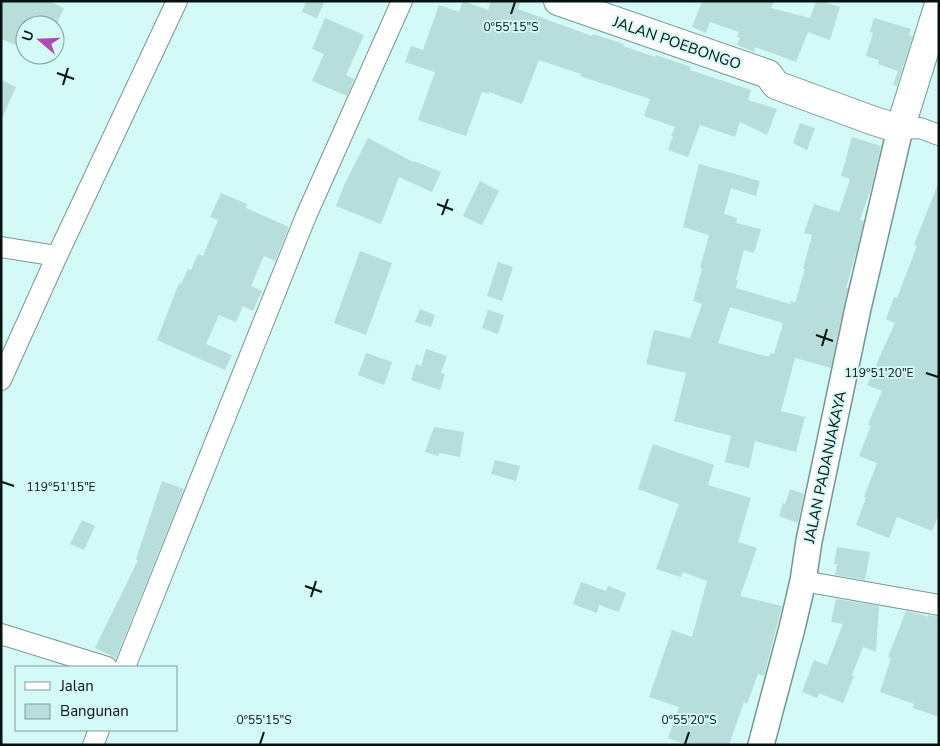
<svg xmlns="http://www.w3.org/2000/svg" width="940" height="746" viewBox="0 0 940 746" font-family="'Nunito Sans',sans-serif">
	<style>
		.building { fill: #b7deda; fill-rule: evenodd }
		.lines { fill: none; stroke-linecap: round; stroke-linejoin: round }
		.minor-casing { stroke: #739894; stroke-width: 22 }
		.tertiary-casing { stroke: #739894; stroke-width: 28 }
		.secondary-casing { stroke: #739894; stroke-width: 30 }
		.minor { stroke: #fff; stroke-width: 20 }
		.tertiary { stroke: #fff; stroke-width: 25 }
		.secondary { stroke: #fff; stroke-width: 28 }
		.ticks { fill: none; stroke: #041210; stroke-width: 2 }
		.labels { text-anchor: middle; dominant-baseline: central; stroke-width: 4; stroke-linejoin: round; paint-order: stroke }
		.street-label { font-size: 15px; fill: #041210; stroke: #d3faf6 }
		.ticks-label { font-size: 12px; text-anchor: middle; fill: #041210; stroke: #d3faf6; stroke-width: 4; stroke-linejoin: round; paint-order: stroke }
	</style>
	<rect width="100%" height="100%" fill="#d3faf6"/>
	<!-- building -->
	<g class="building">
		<polygon points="1,1 49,1 64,8 56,25 25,25 25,49 1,39"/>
		<polygon points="306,1 325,1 317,18 302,12"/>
		<polygon points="463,1 488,10 491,1 521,1 518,9 592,36 593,34 624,44 623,46 655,57 656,55 691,67 690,70 751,90 748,100 777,109 767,135 740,122 735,137 700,125 688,157 668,150 673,136 671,136 675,127 644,116 650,99 580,76 581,74 539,60 522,104 489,92 489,94 482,92 466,136 418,120 435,72 405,62 411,46 423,50 439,5 459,12"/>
		<polygon points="702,1 774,1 771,8 810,18 816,1 820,1 840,7 830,40 808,32 796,62 755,47 754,52 737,45 740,38 737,37 739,32 710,22 706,33 692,27"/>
		<polygon points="325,18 364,35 346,75 354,79 347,96 312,81 324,54 312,49"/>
		<polygon points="874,18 911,29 909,35 913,36 897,86 893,85 898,71 878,64 879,60 866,56 873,33 870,32"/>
		<polygon points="1,80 16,87 1,121"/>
		<polygon points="800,123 815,128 807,150 793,143"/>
		<path d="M852 137 881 146 872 185 860 220 864 221 857 250 846 288H848L831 368 795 358 781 411 805 417 796 452 755 441 749 468 725 462 731 436 674 421 686 373 646 364 654 330 690 338 702 304 693 301 702 269 700 268 709 235 683 227 699 164 760 181 756 196 731 188 724 214 737 218 736 223 761 229 754 253 744 250 736 280 738 281 736 288 790 304 791 301 795 303 805 269H803L812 235 804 233 814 204 839 212 850 179 841 176ZM730 307 783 323 774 354 770 353 769 357 718 343Z"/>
		<polygon points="368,138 413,162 414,161 441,172 432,192 399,177 381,224 336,206 345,183"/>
		<polygon points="480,181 499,191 482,225 463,216"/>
		<polygon points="938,184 939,184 939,514 932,531 897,517 889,538 856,525 866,498 864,497 877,463 859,456 871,426 868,425 882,391 867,385 895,323 886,319 894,297 897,298 917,246 914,245"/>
		<polygon points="221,193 247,204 246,208 289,227 275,261 264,256 251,286 262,291 253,311 243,306 236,322 219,315 206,344 232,355 225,370 157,340 179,283 181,284 188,269 191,270 198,254 203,256 218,220 210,217"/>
		<polygon points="360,251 392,263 366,335 334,323"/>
		<polygon points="498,262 513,267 502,301 487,296"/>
		<polygon points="420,309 435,315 431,327 415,322"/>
		<polygon points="488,310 504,315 498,334 482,328"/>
		<polygon points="426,349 447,356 441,373 445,374 440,390 411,380 416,364 421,366"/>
		<polygon points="366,353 392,362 384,385 358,375"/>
		<polygon points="434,427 464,432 460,457 439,453 438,456 425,452"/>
		<polygon points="653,444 714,465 708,485 751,498 738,542 757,548 740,596 782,606 764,676 758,674 747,704 744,702 729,745 688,745 668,738 679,707 649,697 672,630 692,637 707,581 683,572 681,577 656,569 679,504 638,489"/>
		<polygon points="495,460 520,466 516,481 491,474"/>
		<polygon points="162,481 184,489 116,658 95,648 138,560 136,559"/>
		<polygon points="790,489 804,494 798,523 779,516 783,503 785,504"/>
		<polygon points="82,520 95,526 84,550 70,544"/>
		<polygon points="837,547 870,552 865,580 835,575 837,564 834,564"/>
		<polygon points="581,582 606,591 608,586 626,593 619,612 599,605 597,613 573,604"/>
		<polygon points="836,599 879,606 876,652 863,647 852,675 854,676 843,703 819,693 817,698 802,692 814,660 827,665 843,624 831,622"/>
		<polygon points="906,611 920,614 928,617 928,615 939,617 939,717 913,708 914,704 880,692 891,658 888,657"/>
	</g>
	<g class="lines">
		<!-- minor casing -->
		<g class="minor-casing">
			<g id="minor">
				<polyline points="900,129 920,128 939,135"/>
				<polyline points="1,247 57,256"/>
				<polyline points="1,380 57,256 177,1"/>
				<polyline points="803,581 939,605"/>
				<polyline points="1,634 107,667"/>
				<polyline points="125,667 306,216 402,1"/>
				<polyline points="93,745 99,730"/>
			</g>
		</g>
		<!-- tertiary casing -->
		<g class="tertiary-casing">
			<polyline id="tertiary" points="761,745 792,628 803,581 809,541 858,308 900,129"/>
		</g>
		<!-- secondary casing -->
		<g class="secondary-casing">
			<polyline id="secondary" points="558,1 768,74 776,85 874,121 900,129 939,4"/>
		</g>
		<!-- minor -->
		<use href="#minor" class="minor"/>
		<!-- tertiary -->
		<use href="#tertiary" class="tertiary"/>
		<!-- secondary -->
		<use href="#secondary" class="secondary"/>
	</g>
	<!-- ticks -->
	<path class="ticks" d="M511 14 515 2M57 73 74 79M63 85 68 68M437 204 453 210M442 215 448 199M816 335 833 341M822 346 827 329M926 373 938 377M2 482 14 486M305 586 322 592M311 597 316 581M260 744 264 732M685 744 689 732"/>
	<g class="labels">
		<!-- street labels -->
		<g class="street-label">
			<text transform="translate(677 43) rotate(19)">JALAN POEBONGO</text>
			<text transform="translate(825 467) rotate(-78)">JALAN PADANJAKAYA</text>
		</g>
	</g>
	<g class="ticks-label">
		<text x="511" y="31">0°55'15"S</text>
		<text x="879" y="377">119°51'20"E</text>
		<text x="61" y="491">119°51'15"E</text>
		<text x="264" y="724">0°55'15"S</text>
		<text x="689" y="724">0°55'20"S</text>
	</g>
	<!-- border -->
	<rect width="940" height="746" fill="none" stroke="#041210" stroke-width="5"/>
	<!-- legend -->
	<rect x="15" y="666" width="162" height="65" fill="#d3faf6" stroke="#809d9a"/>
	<rect x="25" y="682" width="25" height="8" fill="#ffffff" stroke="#809d9a"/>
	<text x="60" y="691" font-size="15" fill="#041210">Jalan</text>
	<rect x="25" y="704" width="25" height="15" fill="#b7deda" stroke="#809d9a"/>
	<text x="60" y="716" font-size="15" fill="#041210">Bangunan</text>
	<!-- north arrow -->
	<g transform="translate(40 40) rotate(289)"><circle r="24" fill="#d3faf6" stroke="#809d9a"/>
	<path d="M0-4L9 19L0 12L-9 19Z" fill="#ad4cb3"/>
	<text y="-8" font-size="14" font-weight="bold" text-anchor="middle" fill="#041210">U</text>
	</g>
</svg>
